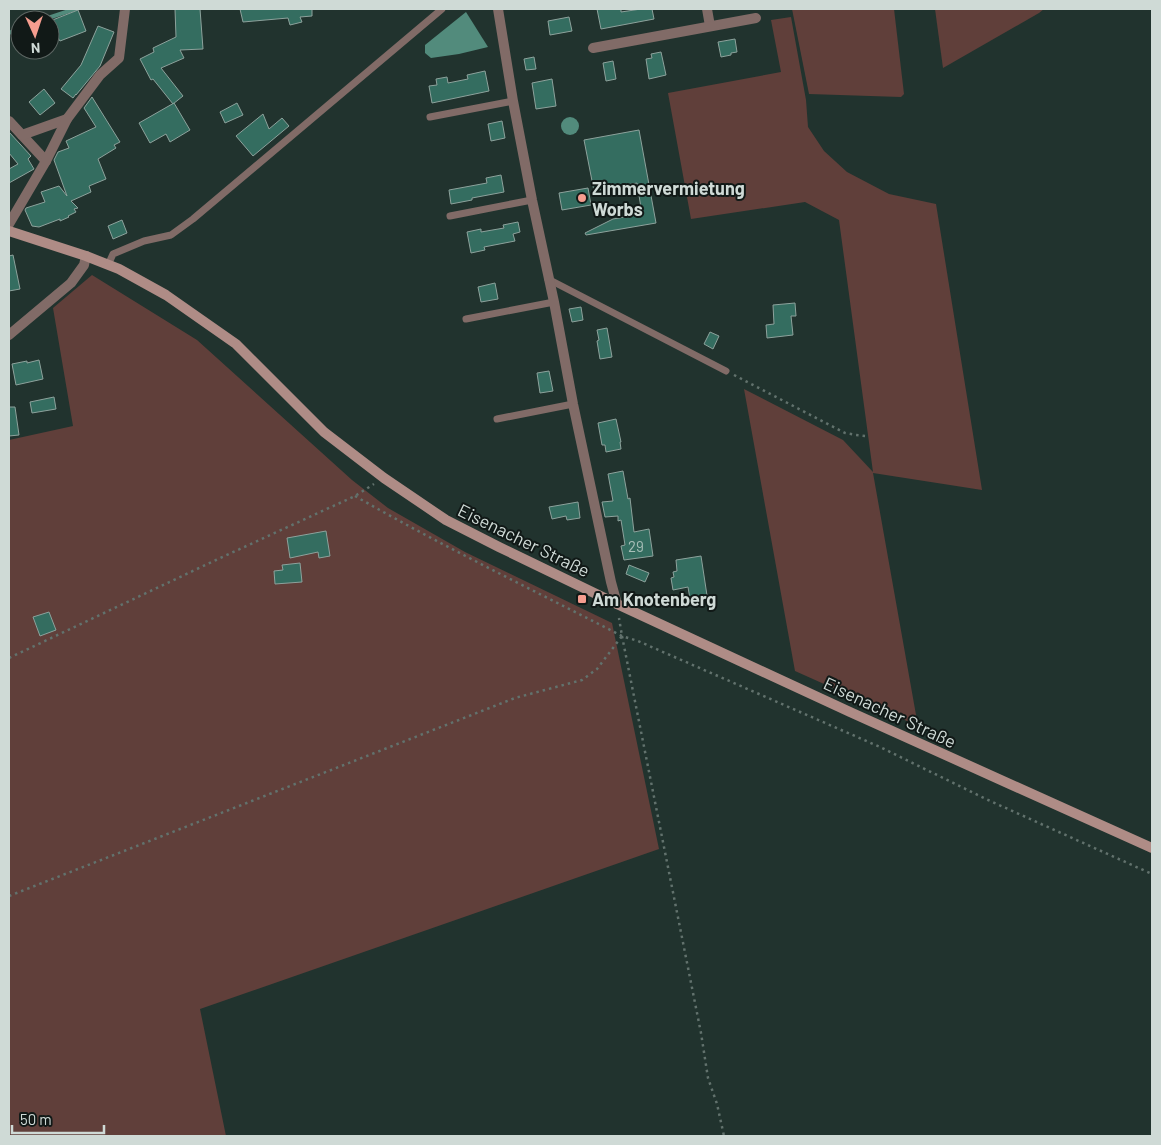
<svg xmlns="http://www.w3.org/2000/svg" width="1161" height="1145" viewBox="0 0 1161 1145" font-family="Barlow,sans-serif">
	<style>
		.green { fill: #603f3a }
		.water { fill: #528b7c }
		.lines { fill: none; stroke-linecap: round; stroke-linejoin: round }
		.stream { stroke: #528b7c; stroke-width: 4 }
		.building { fill: #346d60; stroke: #8da29c }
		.path { stroke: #62726d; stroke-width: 2.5; stroke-dasharray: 2.5 4; stroke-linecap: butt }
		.service { stroke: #816b67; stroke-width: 7 }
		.minor { stroke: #816b67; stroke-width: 10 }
		.secondary { stroke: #af8c86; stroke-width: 10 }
		.poi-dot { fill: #f59d8f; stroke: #111917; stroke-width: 2 }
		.labels { text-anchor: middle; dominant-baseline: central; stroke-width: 4; stroke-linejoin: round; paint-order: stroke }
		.number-label { font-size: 15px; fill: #a8bfb8 }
		.poi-label { font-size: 18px; font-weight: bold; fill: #cfdad6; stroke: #111917; text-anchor: start }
		.street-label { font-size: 18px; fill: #cfdad6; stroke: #111917 }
	</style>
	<rect width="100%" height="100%" fill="#21332e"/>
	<!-- green -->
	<g class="green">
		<polygon points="792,9 894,9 904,94 901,97 809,94"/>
		<polygon points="935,9 1044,9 1039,13 943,68"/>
		<polygon points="791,17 806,100 808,127 824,151 847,172 889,194 936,204 982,490 873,473 918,726 795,671 744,389 843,440 873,472 839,220 805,202 691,219 668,93 781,72 771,20"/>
		<polygon points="92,275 197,340 352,480 388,508 465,552 612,623 659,849 200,1009 226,1136 9,1136 9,440 73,426 53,308"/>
	</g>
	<!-- water -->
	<g class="water">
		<polygon points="466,12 488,47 459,54 431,58 425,53 425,45"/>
		<circle cx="570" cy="126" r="9"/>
	</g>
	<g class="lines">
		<!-- stream -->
		<g class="stream">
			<polyline points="42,20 75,9"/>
			<polyline points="9,33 20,28"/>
		</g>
	</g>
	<!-- building -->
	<g class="building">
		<polygon points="175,9 200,9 203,49 180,50 184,58 161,68 183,96 173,104 153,79 151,80 140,59 154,52 153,48 176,37"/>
		<polygon points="240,9 312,9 312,16 300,17 302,22 290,25 288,18 243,22"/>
		<polygon points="597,9 621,9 621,12 641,9 652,9 654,19 601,29"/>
		<polygon points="78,10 86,31 60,41 58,38 50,41 50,21"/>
		<polygon points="569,17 572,31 550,35 548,21"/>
		<polygon points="98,26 114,32 100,66 76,95 76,94 73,98 61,89 81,65"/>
		<polygon points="735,39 737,52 731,53 731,55 721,57 718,42"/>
		<polygon points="661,52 666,75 649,79 646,59 652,58 651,54"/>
		<polygon points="534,57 536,69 526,70 524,59"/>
		<polygon points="613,61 616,79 606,81 603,63"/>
		<polygon points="485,71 489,91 432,103 429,86 437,85 436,79 447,77 448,83 468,79 467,75"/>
		<polygon points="552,79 556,106 536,109 532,83"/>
		<polygon points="44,89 55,103 40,115 29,102"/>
		<polygon points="92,97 120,142 114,145 116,148 98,159 106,179 89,186 91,192 71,201 78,208 74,209 76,212 68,216 69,217 60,221 60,219 39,227 32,226 25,210 26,208 45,202 41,192 59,186 67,196 54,160 58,152 69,148 66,141 96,127 84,108"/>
		<polygon points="174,103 190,130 170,142 166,134 150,143 139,123"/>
		<polygon points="237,103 243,115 225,123 220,112"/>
		<polygon points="263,114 269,129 282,118 289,126 253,156 236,136"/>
		<polygon points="502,121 505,138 491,141 488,124"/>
		<polygon points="639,130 656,223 586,235 585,233 613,219 642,214 637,183 594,191 584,140"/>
		<polygon points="9,132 31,156 28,159 34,169 9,183 9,169 18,164 9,153"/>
		<polygon points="501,175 504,192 472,198 472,200 451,204 449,190 487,183 486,178"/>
		<polygon points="588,188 591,205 562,210 559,193"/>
		<polygon points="122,220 127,233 113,239 108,226"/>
		<polygon points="518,222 520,232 513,234 515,241 484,247 485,250 471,253 467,232 481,229 481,232 504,228 503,225"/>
		<polygon points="13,255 20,289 9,291 9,256"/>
		<polygon points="495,283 498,299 481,302 478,287"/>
		<polygon points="795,303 796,316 791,316 793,335 767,338 766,325 774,324 773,305"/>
		<polygon points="581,307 583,320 572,322 569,309"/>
		<polygon points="607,328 612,357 600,359 597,341 599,340 597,330"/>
		<polygon points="710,332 719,336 713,349 704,344"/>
		<polygon points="39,360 43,379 16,385 12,364 27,361 27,363"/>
		<polygon points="549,371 553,391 540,393 537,373"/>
		<polygon points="54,397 56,409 32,413 30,402"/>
		<polygon points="9,407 15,407 19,435 9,436"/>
		<polygon points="616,419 621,442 620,442 621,449 606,452 605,445 602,445 598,423"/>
		<polygon points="623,471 628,499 630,498 634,532 649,529 653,556 624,560 621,546 625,545 621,520 618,521 618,516 605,517 602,502 613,501 608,474"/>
		<polygon points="578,502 580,518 567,520 566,516 552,519 549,507"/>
		<polygon points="326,531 330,556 319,558 318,552 290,558 287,538"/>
		<polygon points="701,556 708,602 691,605 688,587 673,590 671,578 674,577 673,572 677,571 676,560"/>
		<polygon points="300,563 302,582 275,584 274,571 283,570 282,565"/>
		<polygon points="629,565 649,573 645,582 626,574"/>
		<polygon points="49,612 56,630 40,636 33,617"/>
	</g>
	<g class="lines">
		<!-- path -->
		<g class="path">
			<polyline points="734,375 845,433 856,435 866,436"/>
			<path d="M355 496C442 546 533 590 622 636L638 641 880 747 988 800 1152 874"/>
			<polyline points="622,636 701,1033 708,1078 717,1104 724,1136"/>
			<polyline points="9,658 216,560 355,496 374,484"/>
			<polyline points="9,896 515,698 582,680 597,669 622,636 619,618"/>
		</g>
		<!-- service -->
		<g class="service">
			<polyline points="430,117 513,101"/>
			<polyline points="450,216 532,200"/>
			<polyline points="108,265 113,254 144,241 171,235 193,219 442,9"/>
			<polyline points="548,279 726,371"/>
			<polyline points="466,319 554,302"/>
			<polyline points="497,419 573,404"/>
		</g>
		<!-- minor -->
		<g class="minor">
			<polyline points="498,9 513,101 532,200 554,302 573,404 611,582 617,604"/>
			<polyline points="707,9 710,26"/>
			<polyline points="593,48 756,18"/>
			<polyline points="9,121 46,161"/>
			<polyline points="22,135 67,119"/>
			<polyline points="9,224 46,161 67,119 100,75 119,58 125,9"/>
			<polyline points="9,335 71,283 84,265 86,256"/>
		</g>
		<!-- secondary -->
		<polyline class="secondary" points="9,231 86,256 119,269 166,295 236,344 324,432 384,478 446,520 499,547 617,604 850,712 1152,848"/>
	</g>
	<!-- markers -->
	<g class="poi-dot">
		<circle cx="582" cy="198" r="5"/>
		<rect x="577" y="594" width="10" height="10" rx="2.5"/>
	</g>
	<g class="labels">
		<!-- number labels -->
		<g class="number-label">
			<text x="636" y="546">29</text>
		</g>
		<!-- poi labels -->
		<g class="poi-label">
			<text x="592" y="188">Zimmervermietung<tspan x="592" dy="21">Worbs</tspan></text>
			<text x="592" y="599">Am Knotenberg</text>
		</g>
		<!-- street labels -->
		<g class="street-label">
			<text transform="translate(524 540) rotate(26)">Eisenacher Straße</text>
			<text transform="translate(890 712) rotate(25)">Eisenacher Straße</text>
		</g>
	</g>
	<!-- border -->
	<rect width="1161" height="1145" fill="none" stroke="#cfdad6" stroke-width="20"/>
	<!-- north arrow -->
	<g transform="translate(35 35) rotate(177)"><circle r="24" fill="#111917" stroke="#5d6663"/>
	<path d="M0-4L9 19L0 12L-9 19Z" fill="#f59d8f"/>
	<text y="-8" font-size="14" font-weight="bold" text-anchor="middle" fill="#cfdad6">N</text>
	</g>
	<!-- scale -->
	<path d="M12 1125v8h92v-8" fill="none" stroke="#cfdad6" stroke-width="2.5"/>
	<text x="20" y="1125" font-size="15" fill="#cfdad6" stroke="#111917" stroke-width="4" paint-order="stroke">50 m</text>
</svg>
